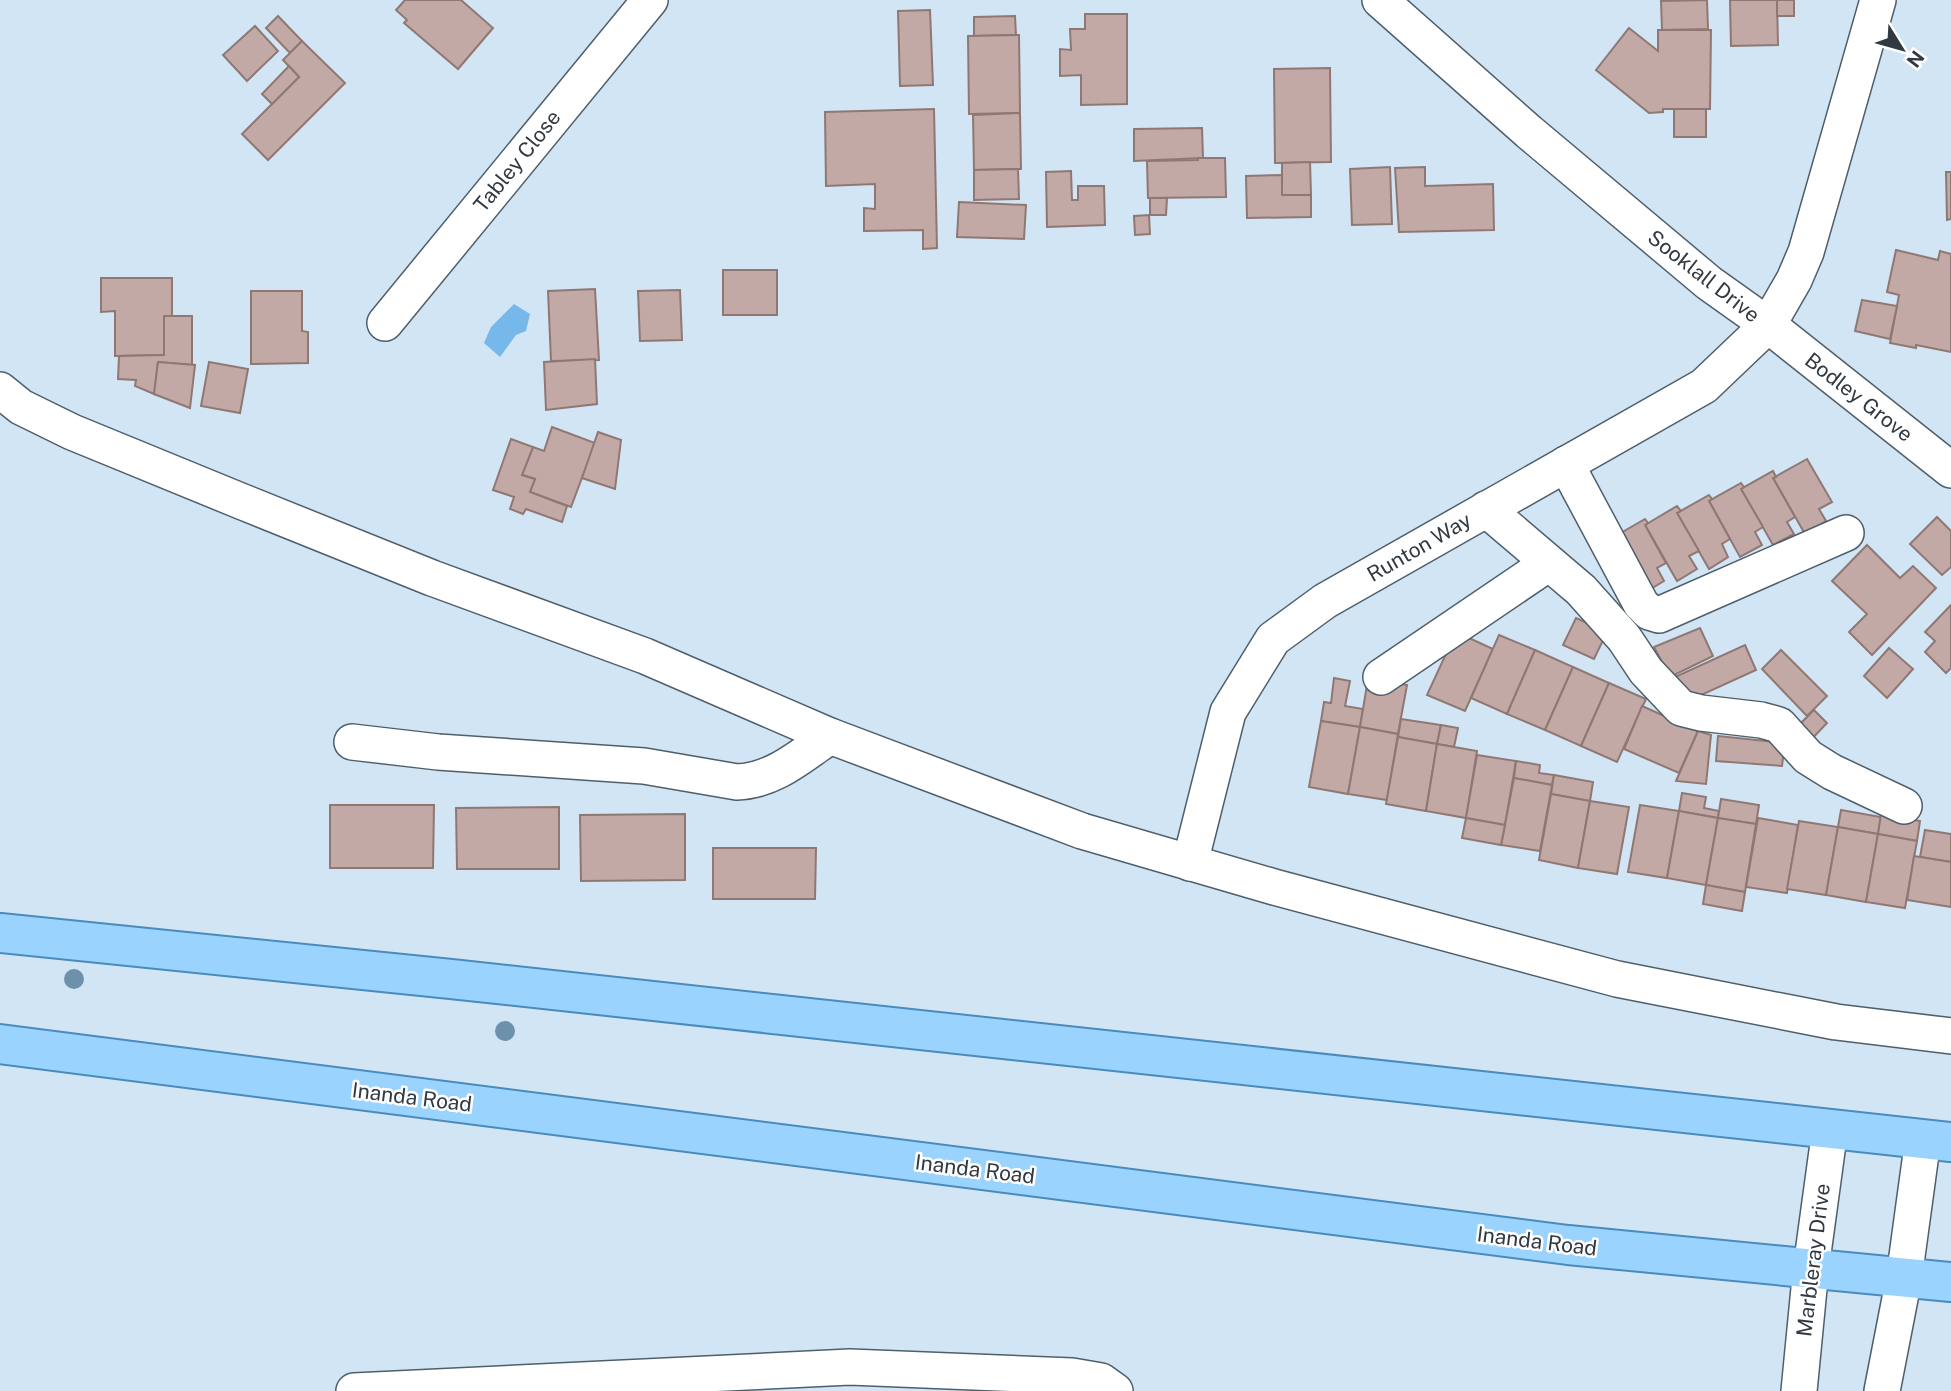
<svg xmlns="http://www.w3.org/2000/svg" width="1951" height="1391" viewBox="0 0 1951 1391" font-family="'Public Sans',sans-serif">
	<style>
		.water { fill: #77b8eb }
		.building { fill: #c2a9a5; stroke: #8f7874; stroke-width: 2 }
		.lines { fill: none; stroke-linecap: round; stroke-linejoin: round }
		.minor-casing { stroke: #4e5f6c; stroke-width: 38 }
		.major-casing { stroke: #498bbc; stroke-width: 42 }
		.minor { stroke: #fff; stroke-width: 35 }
		.major { stroke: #9ad4fe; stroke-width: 38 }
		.tree { fill: #6e91ab }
		.labels { text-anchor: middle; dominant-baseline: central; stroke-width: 5; stroke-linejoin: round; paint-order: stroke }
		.street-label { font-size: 21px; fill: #323940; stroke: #fff }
	</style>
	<rect width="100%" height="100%" fill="#d2e5f5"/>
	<!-- water -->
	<polygon class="water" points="514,304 530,314 526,331 516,335 500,357 484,343 491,327"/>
	<!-- building -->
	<g class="building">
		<polygon points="405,0 461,0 493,28 458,69 404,23 407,20 396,10"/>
		<polygon points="1707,0 1708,29 1662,30 1661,1"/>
		<polygon points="1730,0 1777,0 1778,45 1731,46"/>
		<rect x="1777" y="0" width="17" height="16"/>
		<polygon points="930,10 933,85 900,86 898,11"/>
		<polygon points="1085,14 1127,14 1127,104 1081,105 1081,75 1060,76 1060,49 1071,50 1070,29 1085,29"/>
		<polygon points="278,16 302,41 290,53 266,28"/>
		<polygon points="1015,16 1016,35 974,36 974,17"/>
		<polygon points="255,26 278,51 247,81 223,55"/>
		<polygon points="1629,28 1658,51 1658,30 1711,30 1710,109 1663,109 1663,112 1649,113 1596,70"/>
		<polygon points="1019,35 1020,113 969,114 968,36"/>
		<polygon points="302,41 345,83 268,160 242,134 299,77 283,60"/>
		<polygon points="289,66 299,77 272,104 262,94"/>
		<polygon points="1330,68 1331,162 1275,163 1274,69"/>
		<polygon points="934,109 937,248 923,249 923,230 864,231 864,208 875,209 875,184 826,186 825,112"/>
		<rect x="1674" y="109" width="32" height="28"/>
		<polygon points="1020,113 1021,169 974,170 973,115"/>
		<polygon points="1202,128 1203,158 1134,161 1134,129"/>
		<polygon points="1198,158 1225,158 1226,197 1148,198 1147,161 1198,160"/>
		<polygon points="1310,162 1311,195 1282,195 1282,163"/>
		<polygon points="1390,167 1392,224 1352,225 1350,169"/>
		<polygon points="1425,167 1425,186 1493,184 1494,230 1399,232 1395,168"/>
		<polygon points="1018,169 1019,199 974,200 974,170"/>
		<polygon points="1071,171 1072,200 1078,200 1078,186 1104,186 1105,225 1047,227 1046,172"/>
		<polygon points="1946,172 1951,172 1951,219 1947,220"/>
		<polygon points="1282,175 1282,195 1311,195 1311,217 1247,218 1246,176"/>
		<polygon points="1150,198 1167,198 1166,215 1150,215"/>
		<polygon points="959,202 1026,205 1024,239 957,237"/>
		<polygon points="1149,215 1150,234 1135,235 1134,216"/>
		<polygon points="1896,250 1938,260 1940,251 1951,254 1951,352 1916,345 1916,348 1890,343 1899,295 1887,292"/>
		<rect x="723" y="270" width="54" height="45"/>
		<polygon points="101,278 172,278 172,316 164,316 164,355 115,356 115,311 101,312"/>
		<polygon points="595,289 599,360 551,361 548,291"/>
		<polygon points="680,290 682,340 640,341 638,291"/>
		<polygon points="251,291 302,291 302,331 308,332 308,363 251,364"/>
		<polygon points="1862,300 1897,306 1890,339 1855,331"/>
		<polygon points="164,316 192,316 192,365 158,362 154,394 135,386 136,380 118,379 119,356 164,355"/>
		<polygon points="595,359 597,404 546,410 544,362"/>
		<polygon points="158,362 195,365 190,408 154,394"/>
		<polygon points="209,362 248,369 240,413 201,406"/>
		<polygon points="552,427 595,443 571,507 530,492 535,479 522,475 533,447 544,451"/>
		<polygon points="598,432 621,440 615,489 582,478"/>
		<polygon points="511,439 533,447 522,475 535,479 530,492 567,506 562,522 526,509 523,514 510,509 514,497 493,490"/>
		<polygon points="1807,459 1832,502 1819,509 1826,521 1805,534 1773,478"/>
		<polygon points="1773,471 1776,477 1773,478 1795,517 1787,522 1794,534 1773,545 1741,489"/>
		<polygon points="1741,483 1744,487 1741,489 1763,527 1755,532 1762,545 1740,557 1709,501"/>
		<polygon points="1709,495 1712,499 1709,501 1730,539 1722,544 1728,557 1709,569 1677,513"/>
		<polygon points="1677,506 1681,511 1677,513 1699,551 1689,556 1697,569 1677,581 1645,525"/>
		<polygon points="1937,517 1951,531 1951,567 1942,575 1910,544"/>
		<polygon points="1645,519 1648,523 1645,525 1666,563 1657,568 1664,581 1644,593 1612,538"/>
		<polygon points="1867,545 1900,578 1913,566 1936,588 1872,655 1849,632 1867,614 1832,581"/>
		<polygon points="1951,605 1951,668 1946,673 1925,652 1935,641 1925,632"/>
		<polygon points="1576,618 1607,632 1594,659 1563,645"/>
		<polygon points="1700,628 1713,656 1670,677 1654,647"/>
		<polygon points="1456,632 1493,649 1465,711 1427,695"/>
		<polygon points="1499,635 1535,650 1507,714 1471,698"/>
		<polygon points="1745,645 1756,670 1686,702 1675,677"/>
		<polygon points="1889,648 1913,669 1887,698 1864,676"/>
		<polygon points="1535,650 1573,667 1545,730 1507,714"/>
		<polygon points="1781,650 1827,696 1807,716 1762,669"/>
		<polygon points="1573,667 1609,683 1581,746 1545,730"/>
		<polygon points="1334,678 1350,681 1345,706 1363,709 1360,727 1321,721 1324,702 1331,703"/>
		<polygon points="1368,679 1407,685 1398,734 1360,727"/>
		<polygon points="1609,683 1646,699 1617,762 1581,746"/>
		<polygon points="1642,706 1698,731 1679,773 1624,749"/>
		<polygon points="1814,710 1827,723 1806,745 1792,732"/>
		<polygon points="1401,719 1441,725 1437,744 1398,737"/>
		<polygon points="1321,721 1360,727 1348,794 1309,787"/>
		<polygon points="1441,725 1458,728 1454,747 1437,744"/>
		<polygon points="1360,727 1398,734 1387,800 1348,794"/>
		<polygon points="1698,731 1711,735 1706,784 1676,781"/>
		<polygon points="1718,736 1785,743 1782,766 1716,761"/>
		<polygon points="1398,737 1437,744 1426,811 1386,804"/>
		<polygon points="1437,744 1477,751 1466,818 1426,811"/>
		<polygon points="1477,755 1516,761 1505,825 1466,818"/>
		<polygon points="1516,761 1540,765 1539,773 1554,775 1552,785 1514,778"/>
		<polygon points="1554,775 1593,782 1590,801 1551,794"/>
		<polygon points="1514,778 1552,785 1540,851 1501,845"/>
		<polygon points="1682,793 1706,797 1704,808 1719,811 1718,818 1679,811"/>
		<polygon points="1551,794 1590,801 1578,868 1539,860"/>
		<polygon points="1721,799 1759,805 1756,824 1718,818"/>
		<polygon points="1590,801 1629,807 1617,874 1578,868"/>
		<polygon points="330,805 434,805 433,868 330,868"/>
		<polygon points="1640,805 1679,811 1667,878 1628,872"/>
		<polygon points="559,807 559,869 457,869 456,808"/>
		<polygon points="1841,810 1881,817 1878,834 1838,827"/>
		<polygon points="1679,811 1718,818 1706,885 1667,878"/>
		<polygon points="685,814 685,880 581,881 580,815"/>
		<polygon points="1881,814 1920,821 1917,841 1878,834"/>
		<polygon points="1466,818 1505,825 1501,845 1462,838"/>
		<polygon points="1718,818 1756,824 1745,892 1706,885"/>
		<polygon points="1758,818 1798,825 1787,893 1746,887"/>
		<polygon points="1799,821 1838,827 1826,895 1787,889"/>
		<polygon points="1838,827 1878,834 1866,902 1826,895"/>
		<polygon points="1925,830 1951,834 1951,862 1920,857"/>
		<polygon points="1878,834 1917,841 1905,908 1866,902"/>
		<polygon points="713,848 816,848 815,899 713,899"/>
		<polygon points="1914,856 1951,862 1951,907 1907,900"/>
		<polygon points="1706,885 1745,892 1742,911 1703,904"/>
	</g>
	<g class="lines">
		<!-- minor casing -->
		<g class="minor-casing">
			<g id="minor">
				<polyline points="1380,0 1529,132 1709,283 1768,325 1951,470"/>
				<polyline points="385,323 650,0"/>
				<polyline points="0,390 21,407 72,432 243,502 432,578 645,656 830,736 1082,831 1274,887 1617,979 1836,1022 1951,1036"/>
				<polyline points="1566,464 1641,604 1649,612 1659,615 1846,533"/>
				<polyline points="1486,509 1581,590 1624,638 1646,671 1681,708 1701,713 1761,720 1779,725 1808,757 1832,772 1904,806"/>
				<polyline points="1381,677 1549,563"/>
				<path d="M352 742 438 752 644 766 737 782C773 781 801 756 830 736"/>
				<polyline points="1190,863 1228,712 1273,639 1325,601 1704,386 1768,325 1794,280 1806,252 1878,0"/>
				<polyline points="354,1391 850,1367 1072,1376 1101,1381 1115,1391"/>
				<polyline points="1799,1391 1811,1268 1830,1129"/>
				<polyline points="1882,1391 1904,1278 1923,1139"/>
			</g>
		</g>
		<!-- major casing -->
		<g class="major-casing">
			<g id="major">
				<polyline points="0,933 451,979 1951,1142"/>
				<polyline points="0,1044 1568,1245 1951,1282"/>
			</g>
		</g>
		<!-- minor -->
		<use href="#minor" class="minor"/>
		<!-- major -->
		<use href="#major" class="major"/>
	</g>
	<!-- trees -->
	<g class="tree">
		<circle cx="74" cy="979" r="10"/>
		<circle cx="505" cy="1031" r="10"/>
	</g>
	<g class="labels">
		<!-- street labels -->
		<g class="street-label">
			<text transform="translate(517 161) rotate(-51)">Tabley Close</text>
			<text transform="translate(1704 276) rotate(38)">Sooklall Drive</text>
			<text transform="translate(1859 397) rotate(38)">Bodley Grove</text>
			<text transform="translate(1419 547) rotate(-30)">Runton Way</text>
			<text transform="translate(412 1097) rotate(7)">Inanda Road</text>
			<text transform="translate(975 1169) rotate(7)">Inanda Road</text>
			<text transform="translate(1537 1241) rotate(7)">Inanda Road</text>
			<text transform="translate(1813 1260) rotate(-83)">Marbleray Drive</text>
		</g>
	</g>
	<!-- north arrow -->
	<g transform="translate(1902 49) rotate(127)" stroke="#ffffff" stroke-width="5" paint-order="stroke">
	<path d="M0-5L12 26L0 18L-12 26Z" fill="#323940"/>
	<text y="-10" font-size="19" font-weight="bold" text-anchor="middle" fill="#323940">N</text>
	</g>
</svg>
